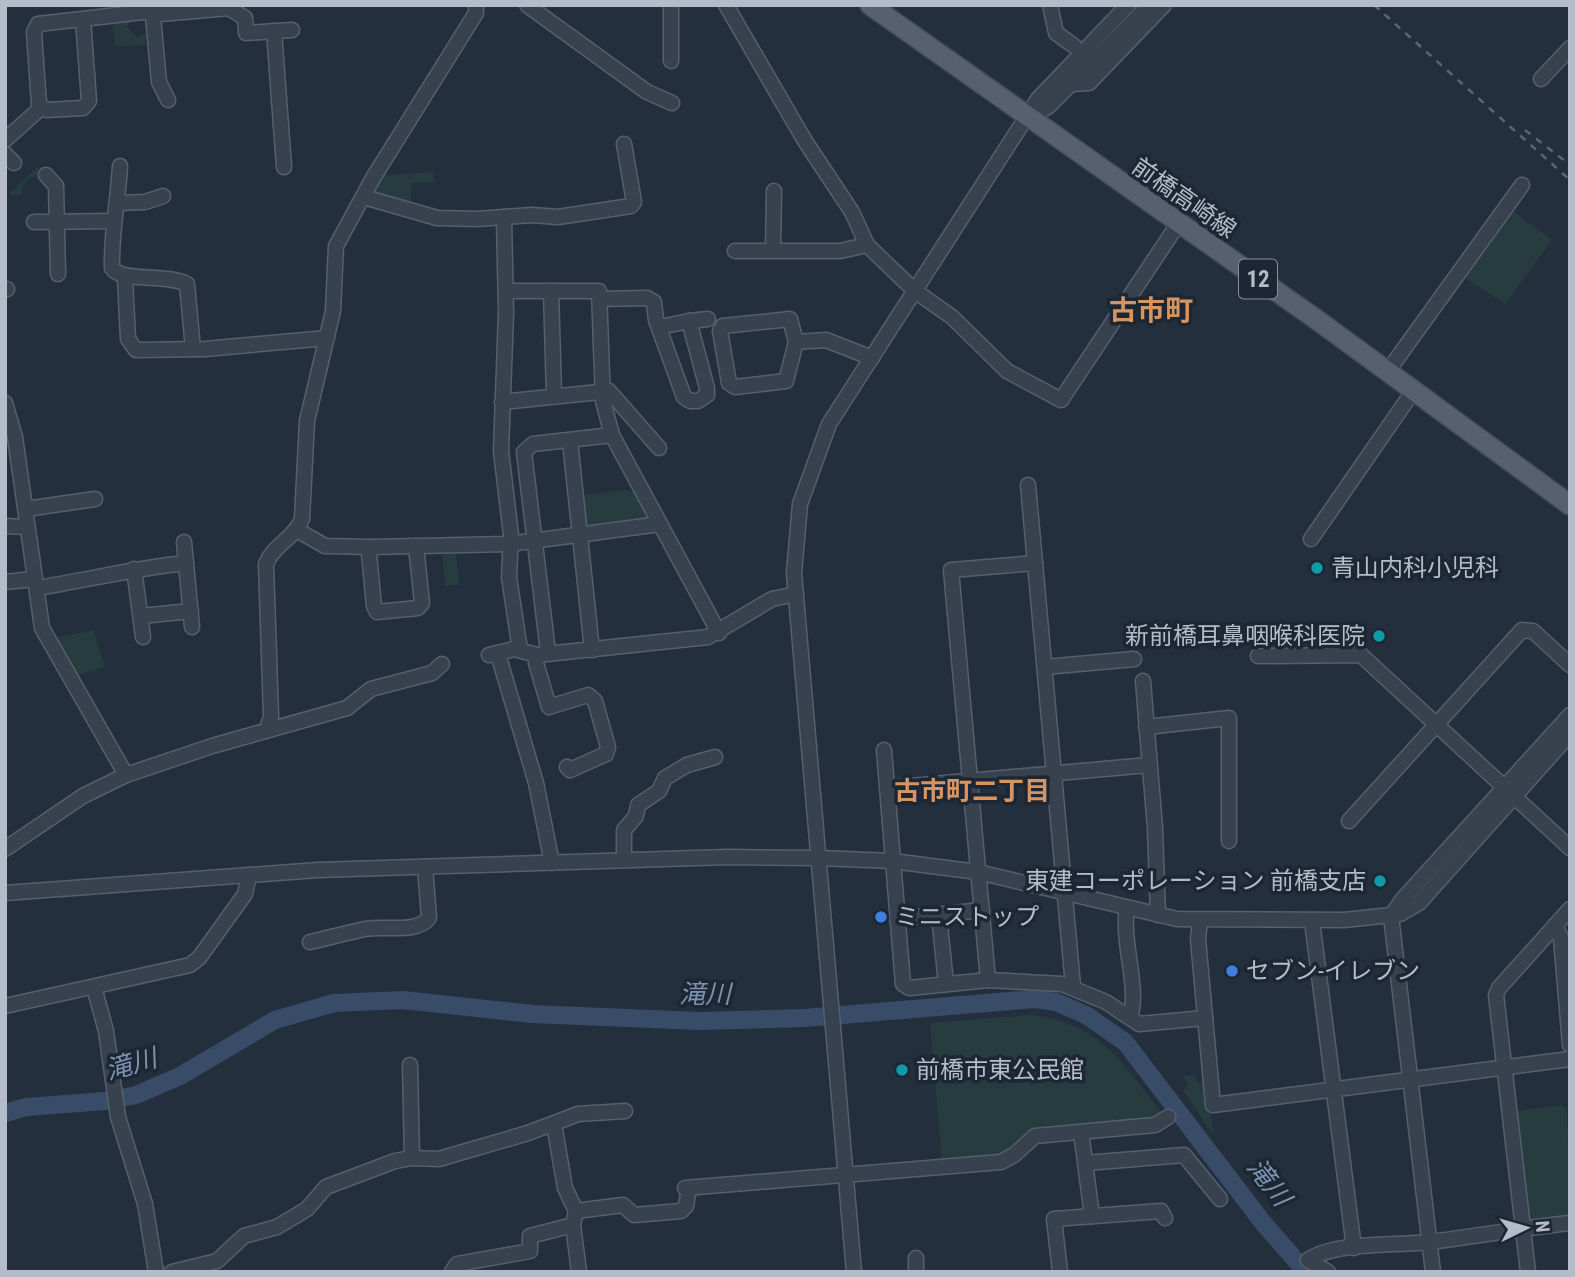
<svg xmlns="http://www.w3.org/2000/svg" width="1575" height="1277" viewBox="0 0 1575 1277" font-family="'Roboto Condensed','Noto Sans JP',sans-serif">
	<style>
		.green { fill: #263c3f }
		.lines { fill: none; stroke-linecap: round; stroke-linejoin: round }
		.river { stroke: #394c67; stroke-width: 18 }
		.minor-casing { stroke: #565f6c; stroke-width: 17 }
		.major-casing { stroke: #414a57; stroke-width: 22 }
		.minor { stroke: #38414e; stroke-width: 14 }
		.major { stroke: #56606e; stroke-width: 19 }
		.rail { stroke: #5a6575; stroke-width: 2.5; stroke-dasharray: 7 7; stroke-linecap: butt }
		.culture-dot { fill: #0f9aa8; stroke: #1d2633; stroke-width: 2.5 }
		.shop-dot { fill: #3f7fe0; stroke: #1d2633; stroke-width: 2.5 }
		.labels { text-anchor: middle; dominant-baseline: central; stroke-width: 7; stroke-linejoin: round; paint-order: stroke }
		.shield { fill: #1d2633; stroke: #878f9c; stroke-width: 2 }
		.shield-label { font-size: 23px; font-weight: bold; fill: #b4bcc9 }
		.street-label { font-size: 24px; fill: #b4bcc9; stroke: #1d2633 }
		.poi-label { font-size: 24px; fill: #b4bcc9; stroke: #1d2633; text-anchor: start }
		.neighbourhood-label { font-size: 26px; font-weight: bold; fill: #d59563; stroke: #1d2633 }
		.water-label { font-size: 26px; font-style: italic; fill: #7c92b1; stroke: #1d2633 }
		.quarter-label { font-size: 28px; font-weight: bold; fill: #d59563; stroke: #1d2633 }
	</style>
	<rect width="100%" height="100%" fill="#242f3e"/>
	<!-- green -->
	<g class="green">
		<polygon points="136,17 126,27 138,38 150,29 151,38 145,39 146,45 115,46 112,19"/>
		<polygon points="37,167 46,175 29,178 23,186 22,194 12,196 10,193"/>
		<polygon points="381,171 388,175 433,172 434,182 412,183 410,207 370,193"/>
		<polygon points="1513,211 1552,240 1505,304 1465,278"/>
		<polygon points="626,490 634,492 649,520 587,531 582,495"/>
		<polygon points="442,550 456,550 459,585 445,586"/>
		<polygon points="93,630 105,667 73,676 52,639"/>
		<path d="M1029 1015C1099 1021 1123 1064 1163 1114L1160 1119 1035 1132 1000 1157 942 1162 930 1023Z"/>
		<polygon points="1196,1074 1197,1083 1208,1083 1213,1135 1183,1090 1188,1085 1183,1076"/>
		<polygon points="1562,1105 1567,1109 1570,1220 1529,1225 1516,1111"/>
	</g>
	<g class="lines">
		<!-- river -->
		<polyline class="river" points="5,1113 26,1107 105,1101 136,1095 180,1076 275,1020 334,1003 403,1000 532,1014 699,1021 805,1018 1035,999 1056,1002 1086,1015 1125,1042 1264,1224 1306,1272"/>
		<!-- minor casing -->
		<g class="minor-casing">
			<g id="minor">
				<polyline points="152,5 159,82 168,100"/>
				<polyline points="527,5 647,92 672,103"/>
				<polyline points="671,5 671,61"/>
				<polyline points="726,5 805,141 852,212 867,245 915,291 952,317 1007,371 1061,400 1178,224"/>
				<polyline points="1050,5 1056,33 1074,46"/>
				<polyline points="83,19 89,101 83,108 46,110 39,104 34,32 38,24 152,11 160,14 229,8 245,18 246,33 292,30"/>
				<polyline points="274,31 284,167"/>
				<polyline points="1541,79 1570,48"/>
				<polyline points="1071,84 1089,83 1164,5"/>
				<polyline points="1028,118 1049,106 1149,5"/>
				<polyline points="5,140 42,107"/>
				<polyline points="5,154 14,163"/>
				<path d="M120 166C118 201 111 233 112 268 122 283 165 273 187 284L193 349"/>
				<polyline points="46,175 56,186 58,274"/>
				<polyline points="364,197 437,218 478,219 531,215 558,217 631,206 634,202 624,144"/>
				<polyline points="118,203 145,202 163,196"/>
				<polyline points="504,217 506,313 501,451 511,535 509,577 520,650"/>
				<polyline points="34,222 114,221"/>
				<polyline points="773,250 774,191"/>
				<polyline points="735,251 840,251 867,245"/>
				<polyline points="125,278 128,339 136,350 205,349 327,338"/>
				<polyline points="5,290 7,289"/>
				<polyline points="506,291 599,291 603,401 612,435 719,633"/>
				<polyline points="551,291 554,395"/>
				<polyline points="600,299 647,298 654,302 656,320 684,397 690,401 698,401 707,395 707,388 689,321 660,327"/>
				<polyline points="689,321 708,319"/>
				<polyline points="796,342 790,319 723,326 720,331 729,383 735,387 786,381 796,342 826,340 872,358"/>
				<polyline points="1388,371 1522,185"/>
				<polyline points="502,402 609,391 659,448"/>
				<polyline points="5,403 15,437 42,628 126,775"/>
				<polyline points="570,441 592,650"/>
				<polyline points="1028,485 1073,986"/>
				<polyline points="26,509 95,499"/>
				<polyline points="5,526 27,527"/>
				<polyline points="297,530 325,546 372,547 509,544 660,524"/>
				<polyline points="1311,539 1414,390"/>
				<polyline points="184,542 192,627"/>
				<polyline points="372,547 369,554 374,606 377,612 418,608 422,603 416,546"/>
				<polyline points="134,569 143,637"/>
				<polyline points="5,582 34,579"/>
				<path d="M37 588C88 580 135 568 186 563"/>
				<polyline points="141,616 191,611"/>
				<polyline points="548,652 524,452 533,444 612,435"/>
				<polyline points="498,654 536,783 552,863"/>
				<polyline points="489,655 514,649 537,655 708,637 772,599 796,594"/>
				<polyline points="537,655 536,663 549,707 588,695 595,701 608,747 606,754 570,770 567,767"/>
				<polyline points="1258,656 1361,655 1570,848"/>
				<polyline points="1045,667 1134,659"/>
				<polyline points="1143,681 1155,828 1158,915"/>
				<polyline points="1146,727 1229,718 1229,841"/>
				<path d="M266 731 271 717 266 564C273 545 295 538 302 519L307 421 333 311 336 246 373 178 476 13V5"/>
				<polyline points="884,750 903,984 909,988 988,980 1062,984 1106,1002 1139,1024 1205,1018"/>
				<polyline points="888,788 1149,765"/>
				<polyline points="1349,821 1522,630 1533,631 1570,665"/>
				<polyline points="5,849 83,796 126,775 212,746 347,708 371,689 432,673 442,664"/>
				<polyline points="624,860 624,830 636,816 638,805 659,791 665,778 687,765 715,757"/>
				<polyline points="5,893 318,870 727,857 820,858 892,861 978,872 1177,919 1344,920 1400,914 1419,903 1570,734"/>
				<path d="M1127 908C1121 943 1140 987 1130 1018"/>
				<polyline points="939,915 946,984"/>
				<polyline points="897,919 982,910"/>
				<polyline points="1200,920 1198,939 1213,1105 1570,1059"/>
				<polyline points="1312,921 1354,1248"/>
				<polyline points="1555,925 1561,938 1570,1045"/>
				<path d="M310 942C328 938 346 933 365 929 384 925 416 934 429 918L425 867"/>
				<polyline points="988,980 951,570 1035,563"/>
				<polyline points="94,987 106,1031 118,1117 145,1204 156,1272"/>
				<polyline points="5,1006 190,965 199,958 245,894 249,875"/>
				<polyline points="410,1065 412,1158"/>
				<polyline points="554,1124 565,1188 576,1211 573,1225 579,1272"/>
				<polyline points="1081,1132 1092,1216"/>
				<polyline points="1086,1163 1184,1155 1220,1199"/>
				<polyline points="685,1188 1001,1162 1014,1155 1035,1136 1155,1125 1168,1117"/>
				<polyline points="576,1211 623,1205 634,1215 681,1211 686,1206 689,1188"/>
				<polyline points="916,1258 916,1272"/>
				<path d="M1308 1260C1336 1241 1396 1246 1430 1242 1477 1236 1523 1228 1570 1223"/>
				<polyline points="1308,1260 1328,1272"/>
				<polyline points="172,1272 217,1261 244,1236 277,1227 307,1209 326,1187 395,1161 412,1158 439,1159 528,1133 578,1114 625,1111"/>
				<polyline points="452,1272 457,1264 530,1251 530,1236 573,1225"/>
				<polyline points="854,1272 794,573 800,504 829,424 1038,99 1128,5"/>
				<polyline points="1060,1272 1054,1219 1161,1211 1165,1218"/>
				<polyline points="1433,1272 1391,916 1402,900 1570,715"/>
				<polyline points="1528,1272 1496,995 1499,988 1570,909"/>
			</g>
		</g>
		<!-- major casing -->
		<g class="major-casing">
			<polyline id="major" points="870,5 1320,322 1570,505"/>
		</g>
		<!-- minor -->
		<use href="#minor" class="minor"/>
		<!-- major -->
		<use href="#major" class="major"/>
		<!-- rail -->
		<g class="rail">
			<polyline points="1374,5 1570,180"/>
			<polyline points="1525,130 1570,165"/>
		</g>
	</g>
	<!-- markers -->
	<g class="culture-dot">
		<circle cx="1317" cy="568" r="7"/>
		<circle cx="1379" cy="636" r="7"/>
		<circle cx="1380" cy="881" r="7"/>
		<circle cx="902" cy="1070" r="7"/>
	</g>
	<g class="shop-dot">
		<circle cx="881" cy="917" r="7"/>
		<circle cx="1232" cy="971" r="7"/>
	</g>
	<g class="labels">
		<!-- shield labels -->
		<rect class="shield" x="1239" y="259.5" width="38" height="39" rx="5"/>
		<g class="shield-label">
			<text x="1258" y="279">12</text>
		</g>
		<!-- street labels -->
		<g class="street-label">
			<text transform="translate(1184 198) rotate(35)">前橋高崎線</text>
		</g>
		<!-- poi labels -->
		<g class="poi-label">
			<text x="1331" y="568">青山内科小児科</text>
			<text x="1365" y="636" text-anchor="end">新前橋耳鼻咽喉科医院</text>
			<text x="1366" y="881" text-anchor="end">東建コーポレーション 前橋支店</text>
			<text x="895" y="917">ミニストップ</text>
			<text x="1246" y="971">セブン-イレブン</text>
			<text x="916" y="1070">前橋市東公民館</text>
		</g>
		<!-- neighbourhood labels -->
		<g class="neighbourhood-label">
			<text x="972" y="791">古市町二丁目</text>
		</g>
		<!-- water labels -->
		<g class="water-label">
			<text x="705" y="994">滝川</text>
			<text transform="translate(131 1064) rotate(-16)">滝川</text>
			<text transform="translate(1269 1182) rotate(52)">滝川</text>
		</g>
		<!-- quarter labels -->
		<g class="quarter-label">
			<text x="1151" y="310">古市町</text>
		</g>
	</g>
	<!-- border -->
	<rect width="1575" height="1277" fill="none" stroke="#b4bcc9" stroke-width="14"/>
	<!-- north arrow -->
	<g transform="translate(1526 1228) rotate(85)" stroke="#1d2633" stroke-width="5" paint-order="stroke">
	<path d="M0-5L12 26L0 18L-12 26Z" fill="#b4bcc9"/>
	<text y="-10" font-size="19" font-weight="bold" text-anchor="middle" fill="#b4bcc9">N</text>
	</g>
</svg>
